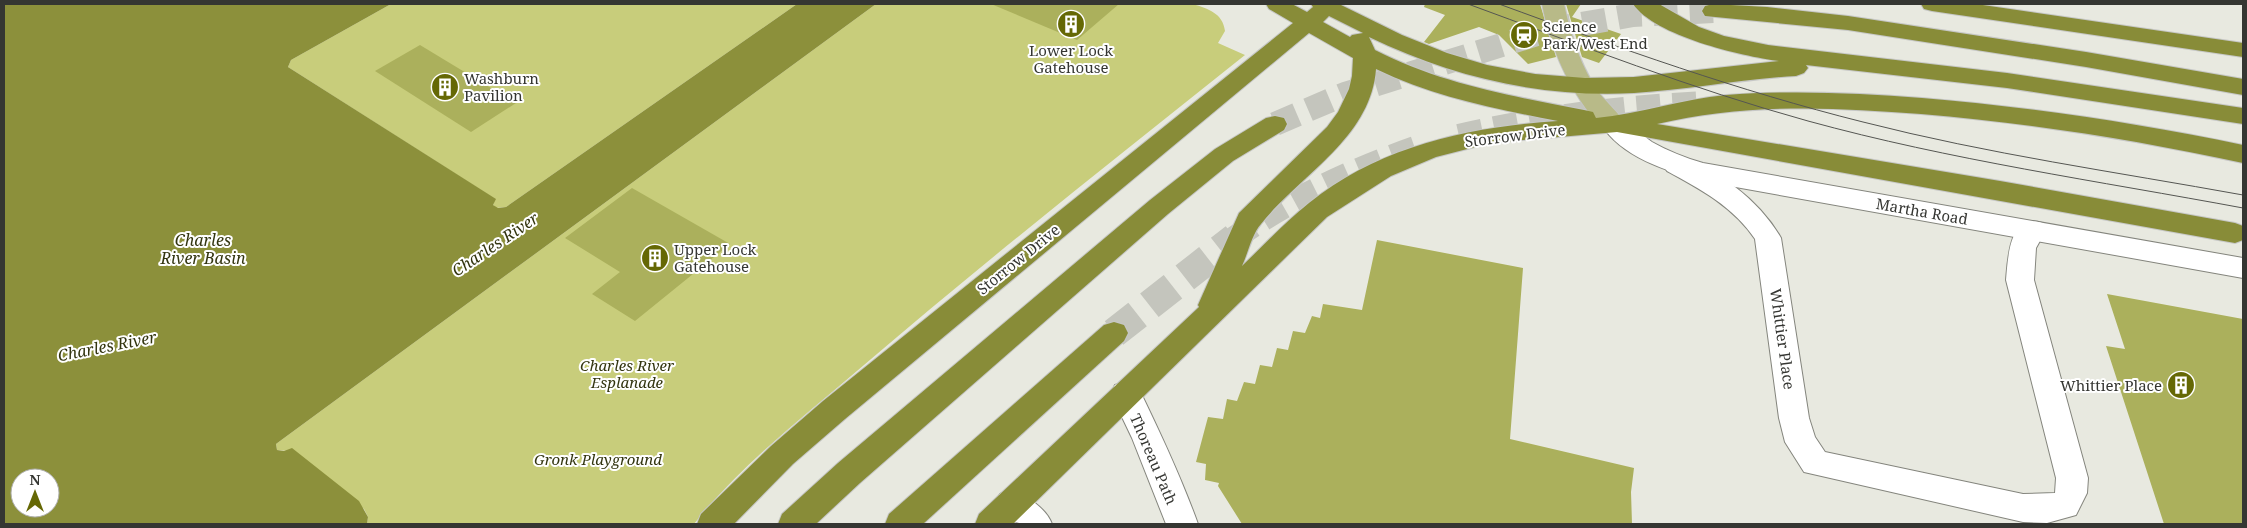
<svg xmlns="http://www.w3.org/2000/svg" width="2247" height="528" viewBox="0 0 2247 528" font-family="'Noto Serif',serif">
	<style>
		.green { fill: #c8cd7b }
		.water { fill: #8c903b; fill-rule: evenodd }
		.building { fill: #abb05c }
		.lines { fill: none; stroke-linecap: round; stroke-linejoin: round }
		.highway-tunnel-far1 { stroke: #c4c5bd; stroke-width: 24; stroke-dasharray: 24 12; stroke-linecap: butt }
		.highway-tunnel { stroke: #c4c5bd; stroke-width: 30; stroke-dasharray: 30 15; stroke-linecap: butt }
		.street-casing { stroke: #84857d; stroke-width: 2 }
		.secondary-casing { stroke: #84857d; stroke-width: 2 }
		.primary-casing { stroke: #c6c7c6; stroke-width: 2 }
		.highway-casing { stroke: #c6c7c6; stroke-width: 2 }
		.street { fill: #fff; fill-rule: evenodd }
		.secondary { fill: #fff; fill-rule: evenodd }
		.primary { fill: #b8ba88; fill-rule: evenodd }
		.highway { fill: #888c38; fill-rule: evenodd }
		.tram { stroke: #555652; stroke-width: 1 }
		.labels { text-anchor: middle; dominant-baseline: central; stroke-width: 4; stroke-linejoin: round; paint-order: stroke }
		.poi-label { font-size: 15px; fill: #353632; stroke: #fff; text-anchor: start }
		.street-label { font-size: 15px; fill: #353632; stroke: #fff }
		.park-label { font-size: 15px; font-style: italic; fill: #333510; stroke: #fff }
		.water-label { font-size: 16px; font-style: italic; fill: #333510; stroke: #fff }
	</style>
	<rect width="100%" height="100%" fill="#e8e9e0"/>
	<!-- green -->
	<g class="green">
		<polygon points="391,4 797,4 506,207 496,208 493,205 495,199 288,67 291,60"/>
		<path d="M876 4H1193C1208 9 1223 13 1225 31L1218 43 1245 55C1117 157 989 258 864 365 806 415 742 463 694 524H367L368 517 364 509 288 451 277 450 276 444 280 441Z"/>
	</g>
	<!-- water -->
	<path class="water" d="M4 4H391L291 60 288 67 496 199 493 205 498 208 506 207 797 4H876L280 441 276 444 277 450 284 451 292 448 359 501 368 517 367 524H4ZM20 478H50V508H20Z"/>
	<!-- building -->
	<g class="building">
		<polygon points="991,4 1119,4 1077,40"/>
		<polygon points="1425,4 1540,4 1556,57 1528,64 1499,35 1479,27 1429,44 1424,42 1445,15 1424,7"/>
		<polygon points="1566,4 1581,4 1572,17 1621,34 1599,63 1582,57"/>
		<polygon points="420,45 516,103 471,132 375,71"/>
		<polygon points="632,188 730,244 635,321 592,294 620,272 565,238"/>
		<polygon points="1377,240 1523,268 1510,439 1634,468 1631,492 1632,524 1242,524 1218,486 1219,483 1205,480 1206,464 1196,462 1208,417 1223,419 1227,399 1237,401 1244,382 1255,384 1260,365 1272,367 1277,348 1288,350 1293,331 1305,333 1312,316 1320,318 1323,304 1362,310"/>
		<polygon points="2107,294 2243,319 2243,524 2164,524 2106,346 2125,349"/>
	</g>
	<g class="lines">
		<!-- highway-tunnel-far1 -->
		<g class="highway-tunnel-far1">
			<polyline points="1275,124 1345,94 1553,29 1633,15 1713,11"/>
			<path d="M1459 136C1541 117 1622 107 1706 103"/>
			<path d="M1233 239C1290 199 1352 170 1418 147"/>
		</g>
		<!-- highway-tunnel -->
		<polyline class="highway-tunnel" points="1114,333 1235,238"/>
		<!-- street casing -->
		<g class="street-casing">
			<g id="street">
				<path d="M1676 156C1717 168 1760 201 1781 238L1809 418 1815 437 1825 452 2023 494 2055 493 2056 478 2006 280C2008 258 2009 213 2042 223L2046 230 2036 248 2034 280 2088 478 2087 493 2076 515 2047 523 2023 522 1804 472 1785 442 1779 418 1755 239C1734 207 1700 189 1667 171L1663 165 1667 159Z"/>
				<path d="M1126 382 1137 385C1159 430 1181 477 1198 524H1166L1132 438 1111 394 1115 385Z"/>
				<path d="M1011 490C1027 496 1046 508 1052 524 1027 524 1007 528 995 504L1000 494Z"/>
			</g>
		</g>
		<!-- secondary casing -->
		<g class="secondary-casing">
			<path id="secondary" d="M1613 116C1628 120 1639 133 1652 142 1668 151 1686 158 1703 163L2243 258V278L1702 181C1667 171 1621 157 1601 124L1604 118Z"/>
		</g>
		<!-- primary casing -->
		<g class="primary-casing">
			<path id="primary" d="M1542 4H1564C1571 36 1581 68 1600 94 1608 104 1619 113 1625 124L1622 130C1616 131 1612 133 1607 130 1600 128 1594 120 1590 114 1565 81 1550 45 1542 4Z"/>
		</g>
		<!-- highway casing -->
		<g class="highway-casing">
			<g id="highway">
				<path d="M1266 4H1292L1307 12 1313 7 1311 4H1339L1402 35 1447 53 1487 65 1535 74 1585 78 1634 77 1779 61C1741 56 1655 36 1633 4H1659L1699 27 1724 36 1768 45 2007 73 2243 108V124L2007 88 1806 65 1808 68 1804 73 1796 76C1742 79 1688 90 1634 93 1541 98 1452 77 1369 37L1375 50C1441 84 1512 96 1584 110L1593 112 1596 118C1640 114 1682 99 1726 95 1791 90 1857 93 1922 98 2030 107 2137 123 2243 145V163C2137 140 2030 123 1921 114 1833 107 1744 103 1657 124L2000 181 2235 223 2243 226V240L2235 243 1617 132 1501 142 1475 147 1436 157 1391 176 1327 217 1013 524H975L979 514 1199 307 1198 305 1239 213 1327 127 1338 112 1349 89 1352 76 1353 58 1309 33 845 419 793 464 734 524H697L701 514 771 446 823 401 1293 23 1269 9ZM1329 16 1363 33 1352 35 1350 37 1323 22ZM1376 69C1434 97 1496 109 1558 121 1469 127 1380 146 1309 203 1285 222 1264 245 1242 266 1248 253 1252 234 1261 224 1300 175 1371 138 1376 69Z"/>
				<polygon points="1713,4 1767,7 1848,16 2086,52 2243,79 2243,95 2086,67 1848,30 1705,16 1702,11 1705,6"/>
				<polygon points="1921,4 1976,4 2243,43 2243,57 1932,11 1924,9"/>
				<polygon points="1275,116 1284,118 1287,124 1284,130 1233,161 1168,214 860,483 816,524 778,524 782,514 838,463 1150,200 1215,149 1266,118"/>
				<polygon points="1114,322 1124,325 1128,333 1124,341 923,524 885,524 889,514 1104,325"/>
			</g>
		</g>
		<!-- street -->
		<use href="#street" class="street"/>
		<!-- secondary -->
		<use href="#secondary" class="secondary"/>
		<!-- primary -->
		<use href="#primary" class="primary"/>
		<!-- highway -->
		<use href="#highway" class="highway"/>
		<!-- tram -->
		<g class="tram">
			<path d="M1468 4C1580 45 1692 89 1808 121 1950 160 2098 181 2243 208"/>
			<path d="M1499 4C1619 48 1739 91 1863 122 1988 154 2116 172 2243 195"/>
		</g>
	</g>
	<!-- icons -->
	<defs>
		<g id="building-disc" transform="scale(1.4375)"><circle r="9.5" fill="#656805" stroke="#fff"/><path d="M-4-6H4V6H1V3H-1V6H-4ZM-2.5-4.3h1.7v1.8h-1.7ZM.8-4.3h1.7v1.8H.8ZM-2.5-1h1.7V.8h-1.7ZM.8-1h1.7V.8H.8Z" fill="#fff"/></g>
		<g id="station-disc" transform="scale(1.4375)"><circle r="9.5" fill="#656805" stroke="#fff"/><path d="M-3-6H3Q5-6 5-4V2Q5 4 3 4L4.5 6H3L1.5 4h-3L-3 6H-4.5L-3 4Q-5 4-5 2V-4Q-5-6-3-6ZM-3.5-4v3h7v-3ZM-3.5 1v1.5H-2V1ZM2 1v1.5H3.5V1Z" fill="#fff"/></g>
	</defs>
	<g fill-rule="evenodd">
		<use href="#building-disc" x="1071" y="24"/>
		<use href="#station-disc" x="1524" y="35"/>
		<use href="#building-disc" x="445" y="87"/>
		<use href="#building-disc" x="655" y="258"/>
		<use href="#building-disc" x="2181" y="385"/>
	</g>
	<g class="labels">
		<!-- poi labels -->
		<g class="poi-label">
			<text x="1543" y="26">Science<tspan x="1543" dy="17">Park/West End</tspan></text>
			<text x="1071" y="50" text-anchor="middle">Lower Lock<tspan x="1071" dy="17">Gatehouse</tspan></text>
			<text x="464" y="78">Washburn<tspan x="464" dy="17">Pavilion</tspan></text>
			<text x="674" y="249">Upper Lock<tspan x="674" dy="17">Gatehouse</tspan></text>
			<text x="2162" y="385" text-anchor="end">Whittier Place</text>
		</g>
		<!-- street labels -->
		<g class="street-label">
			<text transform="translate(1515 135) rotate(-7)">Storrow Drive</text>
			<text transform="translate(1922 211) rotate(10)">Martha Road</text>
			<text transform="translate(1018 259) rotate(-39)">Storrow Drive</text>
			<text transform="translate(1783 339) rotate(82)">Whittier Place</text>
			<text transform="translate(1154 459) rotate(67)">Thoreau Path</text>
		</g>
		<!-- park labels -->
		<g class="park-label">
			<text x="627" y="365">Charles River<tspan x="627" dy="17">Esplanade</tspan></text>
			<text x="598" y="459">Gronk Playground</text>
		</g>
		<!-- water labels -->
		<g class="water-label">
			<text x="203" y="240">Charles<tspan x="203" dy="18">River Basin</tspan></text>
			<text transform="translate(495 244) rotate(-34)">Charles River</text>
			<text transform="translate(107 346) rotate(-11)">Charles River</text>
		</g>
	</g>
	<!-- border -->
	<rect width="2247" height="528" fill="none" stroke="#353632" stroke-width="10"/>
	<!-- north arrow -->
	<g transform="translate(35 493)"><circle r="24" fill="#ffffff" stroke="#aeafad"/>
	<path d="M0-4L9 19L0 12L-9 19Z" fill="#656805"/>
	<text y="-8" font-size="14" font-weight="bold" text-anchor="middle" fill="#353632">N</text>
	</g>
</svg>
